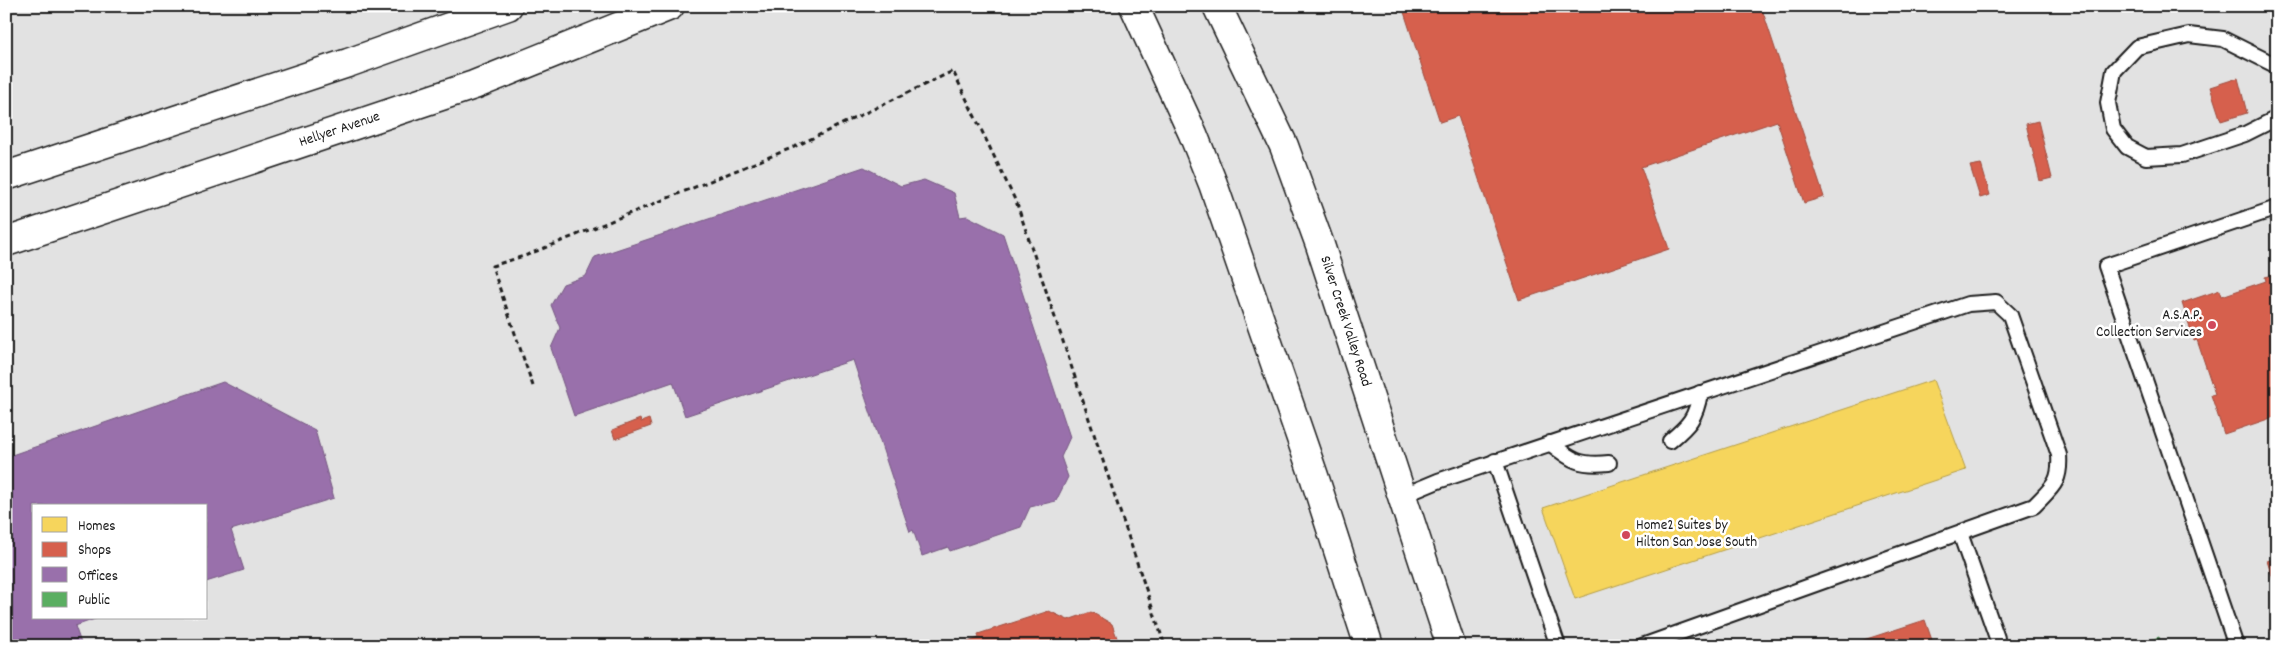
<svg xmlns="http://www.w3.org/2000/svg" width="2283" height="652" viewBox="0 0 2283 652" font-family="Dekko,sans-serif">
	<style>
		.built { fill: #e2e2e2; fill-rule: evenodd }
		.homes { fill: #f6d55c; stroke: #b59e49 }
		.shops { fill: #d6604d; stroke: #9e4c3e }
		.offices { fill: #9970ab; stroke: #745780 }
		.public { fill: #5aae61; stroke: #47824c }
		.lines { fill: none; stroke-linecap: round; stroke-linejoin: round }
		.lane-casing { stroke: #1c1c1c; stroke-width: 18 }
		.secondary-casing { stroke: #1c1c1c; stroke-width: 31 }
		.path { stroke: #1c1c1c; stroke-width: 3; stroke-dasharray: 5 4; stroke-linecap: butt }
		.lane { stroke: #fff; stroke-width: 14 }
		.secondary { stroke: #fff; stroke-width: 28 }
		.poi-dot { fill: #d1495b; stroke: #fff; stroke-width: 2 }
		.labels { text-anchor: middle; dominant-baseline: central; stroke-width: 5; stroke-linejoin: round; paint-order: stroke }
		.street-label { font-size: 15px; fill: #1c1c1c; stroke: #fff }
		.poi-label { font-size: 15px; fill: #1c1c1c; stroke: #fff; text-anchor: end }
	</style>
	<rect width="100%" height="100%" fill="#f2f2f2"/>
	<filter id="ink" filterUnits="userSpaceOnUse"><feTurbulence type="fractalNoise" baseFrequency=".02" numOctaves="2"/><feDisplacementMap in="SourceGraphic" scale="10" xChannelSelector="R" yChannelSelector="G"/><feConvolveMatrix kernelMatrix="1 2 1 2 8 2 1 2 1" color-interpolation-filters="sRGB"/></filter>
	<g filter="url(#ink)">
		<!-- built -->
		<path class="built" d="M6 6H2277V646H6ZM34 506H206V618H34Z"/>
		<!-- homes -->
		<polygon class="homes" points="1933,380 1966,470 1575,599 1543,508"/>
		<!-- shops -->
		<g class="shops">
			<polygon points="1402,6 1761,6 1824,197 1804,203 1777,121 1641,167 1669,249 1519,300 1458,116 1440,122"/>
			<polygon points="2238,78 2247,113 2221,121 2210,87"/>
			<polygon points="2038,121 2052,178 2040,181 2026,124"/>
			<polygon points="1981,164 1990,195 1980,198 1970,166"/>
			<polygon points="2277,274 2277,416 2224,434 2211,395 2215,394 2197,340 2194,341 2182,303 2220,290 2222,296 2266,281 2265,277"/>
			<polygon points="640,419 641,422 649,419 651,426 615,439 612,430"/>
			<polygon points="2277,558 2277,591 2267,561"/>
			<polygon points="1049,611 1068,620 1091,612 1112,624 1120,646 957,646 979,638 978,634"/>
			<polygon points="1925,620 1934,646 1845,646"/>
		</g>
		<!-- offices -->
		<g class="offices">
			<polygon points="864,167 901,186 924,180 954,193 960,217 967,216 1003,234 1070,437 1061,457 1068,477 1056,501 1030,507 1021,527 950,551 948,547 922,556 913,530 910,532 853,360 685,416 673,382 574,416 551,348 560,328 551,305 563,284 586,276 595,257"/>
			<polygon points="223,382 315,430 334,498 231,530 244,570 206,582 206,506 34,506 34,618 98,618 75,626 82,646 6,646 6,457"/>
		</g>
		<!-- public -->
		<polygon class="public" points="2159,637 2162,646 2134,646"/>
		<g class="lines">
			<!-- lane casing -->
			<g class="lane-casing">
				<g id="lane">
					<polyline points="2277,66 2223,39 2189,35 2137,47 2114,71 2108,103 2113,129 2127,147 2146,157 2182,155 2245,134 2277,118"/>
					<path d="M1670 441C1689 425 1696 418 1700 393"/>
					<path d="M1550 443C1572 461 1580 466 1609 463"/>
					<polyline points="1495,461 1558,646"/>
					<path d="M1402 496 1438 481 1968 304 1996 302 2010 315 2059 455C2061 483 2052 487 2034 506L1642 646"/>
					<polyline points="1960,533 1997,638"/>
					<polyline points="2236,646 2106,266 2277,208"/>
				</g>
			</g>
			<!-- secondary casing -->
			<g class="secondary-casing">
				<g id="secondary">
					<polyline points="1134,6 1193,134 1213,184 1314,476 1369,646"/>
					<path id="s1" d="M1217 6 1284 146 1320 245 1451 646"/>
					<polyline points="6,176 348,63 508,6"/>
					<path id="s2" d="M6 242 474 85 670 6"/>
				</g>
			</g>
			<!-- path -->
			<polyline class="path" points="533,386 492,266 527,255 794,147 953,71 1017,204 1165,646"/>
			<!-- lane -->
			<use href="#lane" class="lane"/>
			<!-- secondary -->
			<use href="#secondary" class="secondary"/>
		</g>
	</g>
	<!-- markers -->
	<g class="poi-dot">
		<circle cx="2212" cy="325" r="5"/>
		<circle cx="1626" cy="535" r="5"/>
	</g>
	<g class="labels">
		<!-- street labels -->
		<g class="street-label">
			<text stroke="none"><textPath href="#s2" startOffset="352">Hellyer Avenue</textPath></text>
			<text stroke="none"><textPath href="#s1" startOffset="341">Silver Creek Valley Road</textPath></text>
		</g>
		<!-- poi labels -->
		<g class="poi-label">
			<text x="2202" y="316">A.S.A.P.<tspan x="2202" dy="17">Collection Services</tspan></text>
			<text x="1636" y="526" text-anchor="start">Home2 Suites by<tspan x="1636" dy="17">Hilton San Jose South</tspan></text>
		</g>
	</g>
	<!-- margin -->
	<rect width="2283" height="652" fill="none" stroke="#fff" stroke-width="25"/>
	<rect x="12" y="12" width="2258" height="627" fill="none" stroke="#1c1c1c" stroke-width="2" filter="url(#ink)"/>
	<!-- legend -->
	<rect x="32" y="504" width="175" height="115" fill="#ffffff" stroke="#a4a4a4"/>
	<rect x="42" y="517" width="25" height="15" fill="#f6d55c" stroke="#a4a4a4"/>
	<text x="78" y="530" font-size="15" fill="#1c1c1c">Homes</text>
	<rect x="42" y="542" width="25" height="15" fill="#d6604d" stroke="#a4a4a4"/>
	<text x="78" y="554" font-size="15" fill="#1c1c1c">Shops</text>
	<rect x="42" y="567" width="25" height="15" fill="#9970ab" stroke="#a4a4a4"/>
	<text x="78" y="580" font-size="15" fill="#1c1c1c">Offices</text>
	<rect x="42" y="592" width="25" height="15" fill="#5aae61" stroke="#a4a4a4"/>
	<text x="78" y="604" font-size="15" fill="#1c1c1c">Public</text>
</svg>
